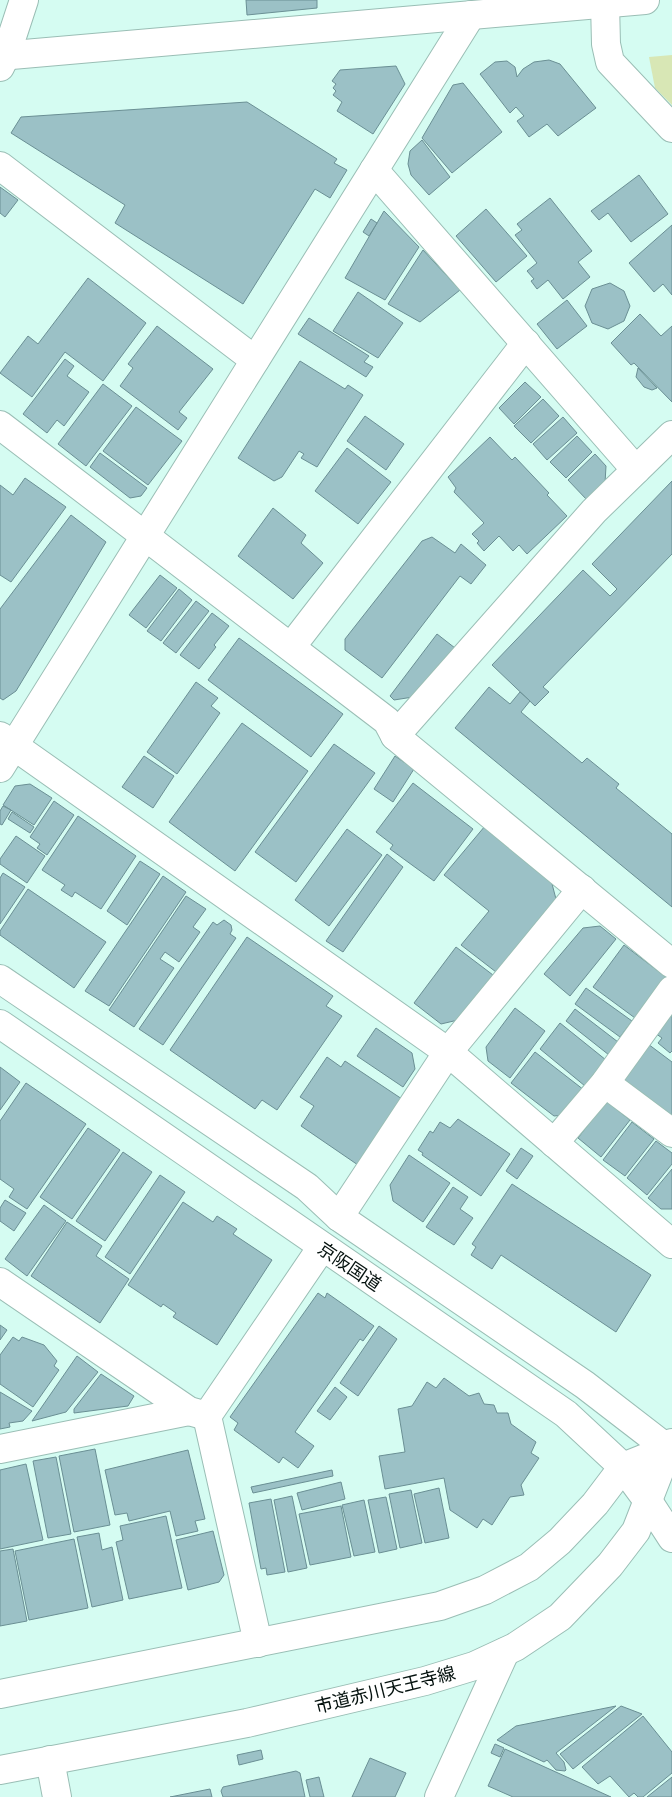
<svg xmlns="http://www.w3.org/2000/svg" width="672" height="1797" viewBox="0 0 672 1797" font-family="Commissioner,'Noto Sans JP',sans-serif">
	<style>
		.green { fill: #d8e7b5 }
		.building { fill: #9bc1c6; stroke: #6a8f94 }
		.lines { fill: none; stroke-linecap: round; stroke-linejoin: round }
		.minor-casing { stroke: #9abeb5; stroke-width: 30 }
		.tertiary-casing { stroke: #9abeb5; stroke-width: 30 }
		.primary-casing { stroke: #9abeb5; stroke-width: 30 }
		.trunk-casing { stroke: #9abeb5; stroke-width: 30 }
		.minor { stroke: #fff; stroke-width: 28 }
		.tertiary { stroke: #fff; stroke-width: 28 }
		.primary { stroke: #fff; stroke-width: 28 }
		.trunk { stroke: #fff; stroke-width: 28 }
		.labels { text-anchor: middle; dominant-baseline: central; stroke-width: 5; stroke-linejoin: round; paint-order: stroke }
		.street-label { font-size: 18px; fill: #04110e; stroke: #fff }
	</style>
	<rect width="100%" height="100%" fill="#d5fcf2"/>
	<!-- green -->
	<polygon class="green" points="672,55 672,105 655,88 649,57"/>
	<!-- building -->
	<g class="building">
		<polygon points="246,0 317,0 317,8 247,15"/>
		<polygon points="549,60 560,64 596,108 558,136 547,124 529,137 517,121 524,116 516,107 510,113 480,74 495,62 507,61 515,67 517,77 523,69 534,62"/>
		<polygon points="396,66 405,84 373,134 337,111 342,102 333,95 336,91 333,88 336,84 332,81 340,70"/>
		<polygon points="463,83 502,132 452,173 422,138 453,85"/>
		<polygon points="247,102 337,159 334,163 347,170 330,198 315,189 243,304 115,223 125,205 11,133 21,117"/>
		<polygon points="422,140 450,177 429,195 411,175 408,164 410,151"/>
		<polygon points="639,175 668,214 631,242 608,213 599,220 591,211"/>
		<polygon points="0,187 18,200 5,217 0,213"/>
		<polygon points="550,198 592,251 578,262 590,277 563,299 548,280 537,289 531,281 534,279 527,271 537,263 515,235 522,230 517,224"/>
		<polygon points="486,209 527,256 496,282 456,236"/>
		<polygon points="384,211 419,247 385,300 345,278"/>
		<polygon points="371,219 377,223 369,236 363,232"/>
		<polygon points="672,225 672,295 663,284 654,292 629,263"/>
		<polygon points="423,250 460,290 420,322 388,304"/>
		<polygon points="88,278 146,323 103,381 65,352 32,397 0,373 28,336 38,344"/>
		<polygon points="610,283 624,291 630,306 624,321 608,329 592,323 585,306 592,289"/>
		<polygon points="358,292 403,323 378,358 333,331"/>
		<polygon points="567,300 587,326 557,349 537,324"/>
		<polygon points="640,314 661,336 672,326 672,402 634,363 631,365 611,343"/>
		<polygon points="309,318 369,356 364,362 373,367 366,377 298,334"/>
		<polygon points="157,326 213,369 179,412 187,418 178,430 120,386 133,368 128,364"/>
		<polygon points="65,359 74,366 67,376 89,392 64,426 57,420 47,433 23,414"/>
		<polygon points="300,361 345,389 348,385 363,395 317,467 301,458 304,454 299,451 282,477 274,481 238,458"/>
		<polygon points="638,368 657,388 652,390 644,387 636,377"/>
		<polygon points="525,382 541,397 514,424 499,408"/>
		<polygon points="103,384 132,406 86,466 58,444"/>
		<polygon points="543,399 559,416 531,443 514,426"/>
		<polygon points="136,407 182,441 148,485 103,451"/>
		<polygon points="365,416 404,444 386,470 347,441"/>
		<polygon points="563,417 577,433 547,460 533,444"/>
		<polygon points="577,436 592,452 566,478 550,462"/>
		<polygon points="490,437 512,460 515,457 549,493 547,495 567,516 527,554 519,545 513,551 499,536 484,551 477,543 479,541 472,534 484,523 454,492 456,488 448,477"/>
		<polygon points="347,448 391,482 358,524 315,491"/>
		<polygon points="100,453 147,488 141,496 130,498 90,467"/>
		<polygon points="595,454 606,466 605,483 587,500 568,480"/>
		<polygon points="25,478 66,507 11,582 0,575 0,485 13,495"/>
		<polygon points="672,481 672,554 543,687 549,692 535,706 492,665 583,570 610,596 617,589 592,564"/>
		<polygon points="273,508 306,535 301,543 323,563 293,599 238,556"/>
		<polygon points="71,515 106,542 16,691 3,700 0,698 0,609"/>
		<polygon points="432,537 455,553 461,544 486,565 471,584 460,576 382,678 345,650 345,639 422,541"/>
		<polygon points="160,575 177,588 146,628 129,615"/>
		<polygon points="179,589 192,600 161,641 147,631"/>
		<polygon points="196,601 209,611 176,653 163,643"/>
		<polygon points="212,613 229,626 214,645 216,647 199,669 180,655"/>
		<polygon points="437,634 455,648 413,697 394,700 390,696"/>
		<polygon points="239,638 343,714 311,757 208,680"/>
		<polygon points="196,682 218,698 211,706 220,713 177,774 147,752"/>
		<polygon points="489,687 510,704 520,692 530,701 521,712 582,763 587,758 619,784 616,788 672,834 672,907 455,728"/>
		<polygon points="242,723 308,771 235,871 169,822"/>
		<polygon points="334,744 375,773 296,882 255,852"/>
		<polygon points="144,756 174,776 153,808 122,787"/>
		<polygon points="395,756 414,769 393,802 374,789"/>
		<polygon points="413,783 473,829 434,881 390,849 393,845 376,832"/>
		<polygon points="30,784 52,798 34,825 3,805 15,786"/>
		<polygon points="54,801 74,815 47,855 37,848 40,844 30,837"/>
		<polygon points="3,806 11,810 2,825 0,824 0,811"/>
		<polygon points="12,812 34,827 30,833 8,819"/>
		<polygon points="78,816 136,856 101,909 75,892 72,897 61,890 65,885 42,870"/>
		<polygon points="485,826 551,880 556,899 496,972 461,945 489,911 444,875"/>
		<polygon points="347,829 382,855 329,926 295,900"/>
		<polygon points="16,836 45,856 27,883 0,864 0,859"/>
		<polygon points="387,854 403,867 343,952 326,941"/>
		<polygon points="140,861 160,874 127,925 107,911"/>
		<polygon points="3,873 25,887 0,924 0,878"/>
		<polygon points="163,876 186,892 109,1006 85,991"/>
		<polygon points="28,889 106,942 74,988 0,935 0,931"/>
		<polygon points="186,896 206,909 193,927 200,932 179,962 165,952 160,959 174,968 134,1027 109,1010"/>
		<polygon points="224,920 231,925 232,930 230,934 236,938 163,1045 139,1029 213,922 217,925"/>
		<polygon points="600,926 616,939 570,996 544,974 583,928"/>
		<polygon points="247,937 333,996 326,1006 342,1016 277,1110 262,1100 255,1109 170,1050"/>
		<polygon points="624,945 666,977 635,1018 593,987"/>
		<polygon points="456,947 493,975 458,1020 441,1024 414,1003"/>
		<polygon points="586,988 632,1021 620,1037 575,1004"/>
		<polygon points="515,1008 545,1031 510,1078 488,1061 486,1047"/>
		<polygon points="575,1009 618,1042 609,1055 566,1021"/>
		<polygon points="672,1011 672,1051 670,1053 658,1043 662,1038 655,1033"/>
		<polygon points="560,1023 606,1060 585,1086 540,1049"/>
		<polygon points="376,1028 412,1053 415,1069 403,1087 357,1056"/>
		<polygon points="648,1044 672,1062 672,1120 621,1080"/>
		<polygon points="535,1052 584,1090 564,1115 554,1116 511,1083"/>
		<polygon points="327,1057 341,1067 345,1061 402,1099 358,1165 301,1126 314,1106 300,1097"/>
		<polygon points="0,1067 20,1082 0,1110"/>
		<polygon points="26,1083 86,1124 27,1209 9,1197 14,1189 0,1179 0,1121"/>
		<polygon points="606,1101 630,1120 601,1157 578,1138"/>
		<polygon points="458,1119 510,1154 481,1196 422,1155 423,1153 418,1150 430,1131 433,1133 440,1122 450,1128"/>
		<polygon points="632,1122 654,1139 625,1176 603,1160"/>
		<polygon points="88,1128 120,1150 72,1219 40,1197"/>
		<polygon points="656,1141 672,1153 672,1164 647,1195 627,1178"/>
		<polygon points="521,1148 533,1156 517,1179 506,1171"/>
		<polygon points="123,1152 152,1172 105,1241 76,1221"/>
		<polygon points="409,1155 450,1183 423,1222 393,1201 390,1185"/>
		<polygon points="672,1169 672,1209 661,1209 648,1198"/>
		<polygon points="160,1175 185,1192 130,1274 105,1257"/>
		<polygon points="512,1184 651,1275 616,1332 501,1255 492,1269 471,1255 476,1247 472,1244"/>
		<polygon points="453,1187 468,1197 460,1209 473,1218 454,1245 426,1227"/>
		<polygon points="5,1200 26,1213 14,1231 0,1221 0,1208"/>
		<polygon points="183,1202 213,1222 217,1216 237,1229 233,1234 272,1260 217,1345 173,1317 176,1313 163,1304 161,1307 128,1285"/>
		<polygon points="44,1205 66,1221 27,1276 5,1259"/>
		<polygon points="67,1222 102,1246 96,1256 129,1279 100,1323 31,1276"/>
		<polygon points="318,1293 325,1298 327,1293 374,1326 363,1341 360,1339 295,1432 314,1446 298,1468 283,1457 279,1463 234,1430 238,1423 230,1417"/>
		<polygon points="0,1325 7,1330 0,1340"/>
		<polygon points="379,1326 397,1339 358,1396 340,1383"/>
		<polygon points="13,1337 19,1341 22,1337 44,1345 57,1361 54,1366 59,1370 33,1407 0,1384 0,1355"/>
		<polygon points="77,1356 98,1372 66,1412 32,1421"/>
		<polygon points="101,1374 134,1396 128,1406 74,1413 74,1409"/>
		<polygon points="444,1378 469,1396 479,1393 484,1404 494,1405 497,1413 508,1413 511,1424 536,1442 531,1453 539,1458 521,1485 524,1495 510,1497 492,1525 483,1519 477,1528 450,1510 444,1478 385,1489 379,1456 405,1452 398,1409 412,1406 427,1382 436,1388"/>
		<polygon points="335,1387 347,1397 330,1420 317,1411"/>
		<polygon points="0,1392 32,1411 23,1421 9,1423 10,1427 0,1429"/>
		<polygon points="95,1449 110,1525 74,1532 59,1456"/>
		<polygon points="188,1450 205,1519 195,1521 198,1531 176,1536 170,1511 129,1521 127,1513 115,1515 105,1470"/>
		<polygon points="56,1457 71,1534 48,1538 33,1461"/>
		<polygon points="26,1464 43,1540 0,1549 0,1470"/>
		<polygon points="332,1470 333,1476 253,1493 251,1487"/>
		<polygon points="341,1482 345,1499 302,1510 297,1493"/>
		<polygon points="439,1488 449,1538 425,1543 414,1494"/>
		<polygon points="411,1490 422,1543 400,1548 389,1494"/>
		<polygon points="292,1496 307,1568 288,1572 274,1500"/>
		<polygon points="386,1497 397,1549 379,1553 368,1500"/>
		<polygon points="271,1499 285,1572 267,1575 266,1568 261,1569 249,1503"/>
		<polygon points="364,1500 375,1552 354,1556 342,1505"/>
		<polygon points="341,1506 351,1557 310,1565 299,1514"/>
		<polygon points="166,1516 182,1588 129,1599 116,1542 123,1540 120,1526"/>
		<polygon points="213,1531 224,1575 219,1582 188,1590 176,1540"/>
		<polygon points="99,1533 102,1550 112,1547 123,1600 92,1607 77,1537"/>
		<polygon points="74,1539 88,1608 29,1620 15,1551"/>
		<polygon points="13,1549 27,1621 0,1626 0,1551"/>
		<polygon points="616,1706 556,1753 564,1762 566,1770 565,1771 556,1770 547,1760 544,1762 497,1740 516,1726"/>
		<polygon points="621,1706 642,1714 573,1769 560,1754"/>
		<polygon points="643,1716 672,1752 672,1773 643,1797 638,1797 634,1793 629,1797 610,1776 598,1784 582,1767"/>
		<polygon points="495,1744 504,1748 500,1757 491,1753"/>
		<polygon points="505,1749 611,1797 513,1797 488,1786"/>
		<polygon points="261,1750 263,1759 239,1765 237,1755"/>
		<polygon points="370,1758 406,1773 395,1797 352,1797"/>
		<polygon points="296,1771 300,1773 305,1797 223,1797 221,1791 223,1787"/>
		<polygon points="319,1777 324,1797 310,1797 306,1780"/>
		<polygon points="672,1777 672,1797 647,1797"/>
		<polygon points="210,1789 212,1797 170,1797"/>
	</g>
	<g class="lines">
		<!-- minor casing -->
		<g class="minor-casing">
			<g id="minor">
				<polyline points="0,56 645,0"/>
				<polyline points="0,166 255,360"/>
				<polyline points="374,170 636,470"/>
				<polyline points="291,647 526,343"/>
				<polyline points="0,736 448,1052 672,1244"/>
				<polyline points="395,736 594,511 672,435"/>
				<polyline points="0,768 471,15"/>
				<polyline points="605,1083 672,1133"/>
				<polyline points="554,1143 605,1083 672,990"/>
				<polyline points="339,1217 448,1052 582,889"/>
				<polyline points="439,1797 505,1652"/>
			</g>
		</g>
		<!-- tertiary casing -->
		<g class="tertiary-casing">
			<g id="tertiary">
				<polyline points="605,3 606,44 610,62 672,128"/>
				<polyline points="0,67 6,55 24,0"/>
				<polyline points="0,425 387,721 395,736 672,964"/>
				<polyline points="0,1282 189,1411 207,1416"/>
				<polyline points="0,1449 189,1411"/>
				<polyline points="258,1643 207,1416 322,1247"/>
				<polyline points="50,1760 57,1797"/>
			</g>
		</g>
		<!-- primary casing -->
		<g class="primary-casing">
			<g id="primary">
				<polyline points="0,1694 440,1606 485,1590 529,1567 560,1541 595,1504 623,1467 668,1449"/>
				<polyline points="0,1770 247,1723 425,1681 474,1666 515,1647 560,1617 610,1565 636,1531 668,1449 672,1443"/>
			</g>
		</g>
		<!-- trunk casing -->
		<g class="trunk-casing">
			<g id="trunk">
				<polyline points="0,979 307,1187 339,1217 585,1385 668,1449 672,1455"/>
				<polyline points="0,1024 566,1414 623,1467 648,1501 672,1538"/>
			</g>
		</g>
		<!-- minor -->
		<use href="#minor" class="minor"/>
		<!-- tertiary -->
		<use href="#tertiary" class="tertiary"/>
		<!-- primary -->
		<use href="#primary" class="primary"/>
		<!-- trunk -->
		<use href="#trunk" class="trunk"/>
	</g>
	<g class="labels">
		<!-- street labels -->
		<g class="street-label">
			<text transform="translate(350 1266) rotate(34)">京阪国道</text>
			<text transform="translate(385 1689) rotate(-14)">市道赤川天王寺線</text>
		</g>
	</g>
</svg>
